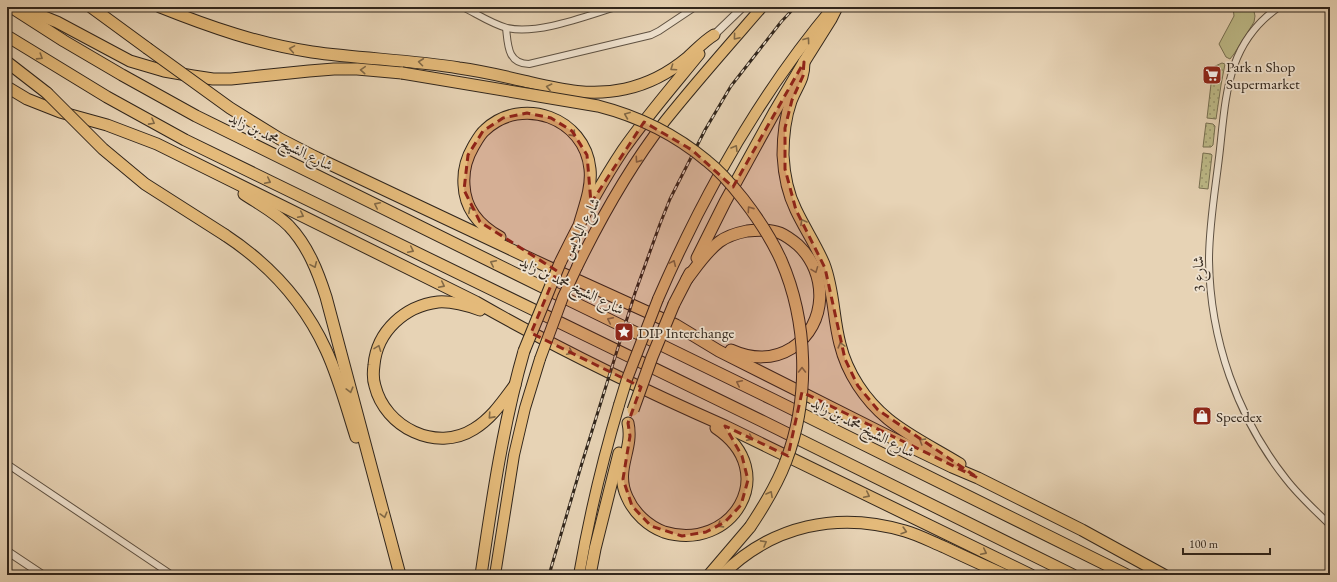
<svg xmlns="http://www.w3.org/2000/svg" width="1337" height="582" viewBox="0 0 1337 582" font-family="'EB Garamond',Amiri,serif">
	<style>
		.green { fill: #bdba88; stroke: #777052 }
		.garden { fill: url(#garden-dots); stroke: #777052 }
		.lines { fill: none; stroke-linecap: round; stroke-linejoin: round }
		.minor-casing { stroke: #5e5142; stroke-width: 8 }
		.tertiary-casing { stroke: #5e5142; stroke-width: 9 }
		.trunk-casing { stroke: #31261c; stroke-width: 12 }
		.motorway-casing { stroke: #31261c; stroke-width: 13 }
		.minor { stroke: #efe2cf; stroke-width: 6 }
		.tertiary { stroke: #efe2cf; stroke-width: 7 }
		.trunk { stroke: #e4ba7a; stroke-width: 10 }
		.motorway { stroke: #e4ba7a; stroke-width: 11 }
		.rail-casing { stroke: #31261c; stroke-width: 3 }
		.rail { stroke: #efe2cf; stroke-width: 1.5; stroke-dasharray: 4.5; stroke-linecap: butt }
		.trunk-bridge-casing { stroke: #31261c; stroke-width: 12; stroke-linecap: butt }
		.motorway-bridge-casing { stroke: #31261c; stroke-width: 13; stroke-linecap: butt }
		.trunk-bridge { stroke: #e4ba7a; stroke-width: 10 }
		.motorway-bridge { stroke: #e4ba7a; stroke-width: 11 }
		.oneway { stroke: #826946 }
		.marked { fill: #8f2418; fill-opacity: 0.2; stroke: #8f2418; stroke-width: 3; stroke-dasharray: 8 5; stroke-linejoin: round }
		.labels { text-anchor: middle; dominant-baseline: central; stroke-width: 3.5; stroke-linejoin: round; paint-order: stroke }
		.poi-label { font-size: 15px; fill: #31261c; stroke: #efe2cf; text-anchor: start }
		.street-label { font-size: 15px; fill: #31261c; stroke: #efe2cf }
	</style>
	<defs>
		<pattern id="garden-dots" width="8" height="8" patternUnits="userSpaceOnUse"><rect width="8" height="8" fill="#bdba88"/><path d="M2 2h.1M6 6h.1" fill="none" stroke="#9a976e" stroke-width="1.8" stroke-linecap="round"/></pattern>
	</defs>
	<rect width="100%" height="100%" fill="#e7d3b5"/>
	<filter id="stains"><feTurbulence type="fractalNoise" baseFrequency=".005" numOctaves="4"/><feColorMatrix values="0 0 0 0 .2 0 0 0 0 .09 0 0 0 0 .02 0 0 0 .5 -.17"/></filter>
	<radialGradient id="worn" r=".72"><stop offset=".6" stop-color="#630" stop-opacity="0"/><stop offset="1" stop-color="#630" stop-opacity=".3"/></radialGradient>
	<!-- green -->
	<polygon class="green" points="1233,7 1253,7 1255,16 1254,22 1234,54 1230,59 1226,57 1219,44 1234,16"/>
	<!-- garden -->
	<g class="garden">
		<polygon points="1222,63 1225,64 1221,85 1216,119 1207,118 1213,67"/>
		<polygon points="1206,123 1213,124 1215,126 1213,145 1211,147 1203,147"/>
		<polygon points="1203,153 1211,154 1212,155 1208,189 1199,188"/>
	</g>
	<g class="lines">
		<!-- minor casing -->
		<g class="minor-casing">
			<g id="minor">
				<path d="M463 7C477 14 492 24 507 28 538 35 586 16 616 7"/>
				<path d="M1279 7C1228 42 1226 93 1220 149 1216 186 1209 223 1209 260 1210 339 1237 417 1286 479 1299 496 1315 510 1330 525"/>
				<path d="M506 28C508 44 507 64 529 64L651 35 659 31 695 7"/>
				<polyline points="7,464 172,575"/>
			</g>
		</g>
		<!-- tertiary casing -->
		<g class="tertiary-casing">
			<g id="tertiary">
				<polyline points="714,35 743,7"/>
				<polyline points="7,551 43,575"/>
			</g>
		</g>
		<!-- trunk casing -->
		<g class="trunk-casing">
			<g id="trunk">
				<path d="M577 267C602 216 630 166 665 121 696 82 729 45 762 7"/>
				<path d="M658 299C703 195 760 94 833 7"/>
				<polyline points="495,575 514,455 525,408 540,359"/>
				<path d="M579 575C589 517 602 462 619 405"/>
			</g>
		</g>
		<!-- motorway casing -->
		<g class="motorway-casing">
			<g id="motorway">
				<polyline points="11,7 64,41 122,75 196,116 571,301 774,400 1127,575"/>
				<polyline points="91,7 147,48"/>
				<path d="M160 7C210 27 259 44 312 52 361 59 411 60 459 68 481 71 503 76 524 81 559 89 589 97 625 89 648 84 669 73 687 58 696 50 704 41 714 35"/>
				<polyline points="24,14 42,16 57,22 130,61 164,71 193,76 213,79 231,79 309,71 334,69 357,69 402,73"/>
				<polyline points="7,36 107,97 185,140 764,422 1073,575"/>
				<polyline points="7,62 47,93"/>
				<path d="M804 62C804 81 797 85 791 101 785 118 783 137 783 155 784 174 788 194 796 210 805 229 816 245 824 264 834 290 833 318 840 344 847 373 865 400 888 419 910 437 936 449 960 464"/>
				<path d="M7 87 27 99 60 112 107 125 157 144 476 302C556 348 641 389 725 426L1031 575"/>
				<polyline points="315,157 546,266 676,325 719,351 890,437 952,467 978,478 1082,530 1164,575"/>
				<path d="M244 194C259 204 276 213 289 226 308 246 318 272 326 297L400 575"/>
				<path d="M225 235C269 264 304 302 326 350 339 378 347 409 356 437"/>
				<path d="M500 237C480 226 465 209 464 185 463 171 466 159 473 147 476 142 480 134 485 130 522 95 585 118 590 169 592 187 585 205 580 222"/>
				<polyline points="697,258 725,202 775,111 804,62 831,19 837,7"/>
				<path d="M560 263C579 224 599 186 623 150 646 117 673 86 699 54"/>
				<path d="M687 279C697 266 706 252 719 242 727 236 737 233 747 231 758 230 770 229 780 233 787 236 792 240 798 245 828 273 828 324 792 348 773 360 751 359 731 350"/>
				<polyline points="674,304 690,273"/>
				<path d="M480 310C466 305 452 301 438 302 405 306 377 331 374 365 373 372 373 380 375 386 385 427 436 453 474 429 492 418 503 401 515 385"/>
				<path d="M628 423C634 450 614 469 627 497 634 513 648 526 664 532 732 553 782 472 716 428"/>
				<path d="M481 575C492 500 503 424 524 351"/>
				<polyline points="590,575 595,549 619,453"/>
				<polyline points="709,575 750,527"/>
				<path d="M722 575C772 525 838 511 905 531 919 535 932 542 944 547 965 557 985 566 1005 575"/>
			</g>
		</g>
		<!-- minor -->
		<use href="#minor" class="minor"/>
		<!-- tertiary -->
		<use href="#tertiary" class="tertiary"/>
		<!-- trunk -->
		<use href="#trunk" class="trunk"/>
		<!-- motorway -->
		<use href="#motorway" class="motorway"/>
		<!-- rail casing -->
		<g class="rail-casing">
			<polyline id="rail" points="549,575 582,463 635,293 660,224 670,199 705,130 731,86 781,22 795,7"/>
		</g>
		<!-- rail -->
		<use href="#rail" class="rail"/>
		<!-- trunk-bridge casing -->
		<g class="trunk-bridge-casing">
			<g id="trunk-bridge">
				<polyline points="540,359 563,297 577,267"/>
				<polyline points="619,405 627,379 658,299"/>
			</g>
		</g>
		<!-- motorway-bridge casing -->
		<g class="motorway-bridge-casing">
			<g id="motorway-bridge">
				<polyline points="147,48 230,108 280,139 315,157"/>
				<path d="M402 73 598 106C637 116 676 135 707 161 721 172 732 185 743 199 757 217 771 238 781 260 808 322 810 398 786 461 777 485 764 506 750 527"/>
				<polyline points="47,93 103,149 145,184 225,235"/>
				<polyline points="524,351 560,263"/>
				<polyline points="633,410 652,357 674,304"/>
			</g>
		</g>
		<!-- trunk-bridge -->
		<use href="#trunk-bridge" class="trunk-bridge"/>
		<!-- motorway-bridge -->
		<use href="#motorway-bridge" class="motorway-bridge"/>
	</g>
	<!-- one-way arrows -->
	<defs><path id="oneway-chevron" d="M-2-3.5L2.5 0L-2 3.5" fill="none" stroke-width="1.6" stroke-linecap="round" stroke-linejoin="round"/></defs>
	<g class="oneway">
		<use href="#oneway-chevron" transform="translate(736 37) rotate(130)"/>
		<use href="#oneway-chevron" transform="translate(807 40) rotate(-54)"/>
		<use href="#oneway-chevron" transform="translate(292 49) rotate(-170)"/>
		<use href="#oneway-chevron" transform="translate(40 57) rotate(32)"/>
		<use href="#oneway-chevron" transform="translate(421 62) rotate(-173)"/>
		<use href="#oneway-chevron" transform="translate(673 68) rotate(146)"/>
		<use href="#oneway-chevron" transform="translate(363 70) rotate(-176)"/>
		<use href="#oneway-chevron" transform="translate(549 87) rotate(-167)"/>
		<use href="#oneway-chevron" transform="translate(627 115) rotate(-158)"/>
		<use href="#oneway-chevron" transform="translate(152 122) rotate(29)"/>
		<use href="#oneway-chevron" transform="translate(573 134) rotate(48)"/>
		<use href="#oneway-chevron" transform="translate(735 148) rotate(-59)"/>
		<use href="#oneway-chevron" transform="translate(638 160) rotate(125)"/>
		<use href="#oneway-chevron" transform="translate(268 181) rotate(26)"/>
		<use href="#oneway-chevron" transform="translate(377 205) rotate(-154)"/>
		<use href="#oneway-chevron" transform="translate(750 209) rotate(-125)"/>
		<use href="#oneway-chevron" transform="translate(471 210) rotate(-118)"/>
		<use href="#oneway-chevron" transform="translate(301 215) rotate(26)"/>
		<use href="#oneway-chevron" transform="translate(803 222) rotate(-119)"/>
		<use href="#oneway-chevron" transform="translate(411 250) rotate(26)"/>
		<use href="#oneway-chevron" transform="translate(493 263) rotate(-154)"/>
		<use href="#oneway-chevron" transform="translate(673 263) rotate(-66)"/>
		<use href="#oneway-chevron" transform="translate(314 265) rotate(66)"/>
		<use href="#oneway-chevron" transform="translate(815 270) rotate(69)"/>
		<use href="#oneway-chevron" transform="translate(442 285) rotate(26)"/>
		<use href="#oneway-chevron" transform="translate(610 320) rotate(-154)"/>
		<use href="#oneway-chevron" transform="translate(841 345) rotate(-105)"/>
		<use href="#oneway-chevron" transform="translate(378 348) rotate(-69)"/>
		<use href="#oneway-chevron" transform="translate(570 352) rotate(26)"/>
		<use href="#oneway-chevron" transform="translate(802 370) rotate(-90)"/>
		<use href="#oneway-chevron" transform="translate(739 383) rotate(-154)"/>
		<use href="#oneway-chevron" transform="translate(350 390) rotate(75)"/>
		<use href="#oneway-chevron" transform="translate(491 416) rotate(132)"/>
		<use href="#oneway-chevron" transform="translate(750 438) rotate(26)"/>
		<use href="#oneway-chevron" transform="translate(922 441) rotate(-148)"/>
		<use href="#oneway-chevron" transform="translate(770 494) rotate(-61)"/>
		<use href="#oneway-chevron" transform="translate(867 495) rotate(26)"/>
		<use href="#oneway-chevron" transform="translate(384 515) rotate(75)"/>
		<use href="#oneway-chevron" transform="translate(720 525) rotate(148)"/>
		<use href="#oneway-chevron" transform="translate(904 531) rotate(17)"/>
		<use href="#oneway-chevron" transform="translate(764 543) rotate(-29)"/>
		<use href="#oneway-chevron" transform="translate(984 552) rotate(26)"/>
	</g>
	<!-- marked area -->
	<path class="marked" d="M804 62 803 76 792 100 785 128V169L796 210 825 268 845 359 858 386 878 410 978 478 802 392 788 456 725 426 742 456 748 480 741 505 725 522 706 532 682 536 651 526 632 506 623 479 630 436 628 423 641 387 531 333 557 271 480 222 464 190 468 155 483 131 503 118 527 113 551 118 572 131 587 155 591 203 644 122 692 150 733 187Z"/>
	<!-- icons -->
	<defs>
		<g id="supermarket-square" transform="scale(1)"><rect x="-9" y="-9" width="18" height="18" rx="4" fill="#8f2418" stroke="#efe2cf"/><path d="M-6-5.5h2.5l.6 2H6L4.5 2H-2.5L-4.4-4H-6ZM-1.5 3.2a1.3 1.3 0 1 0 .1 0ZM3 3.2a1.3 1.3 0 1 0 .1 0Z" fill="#fff"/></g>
		<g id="sight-square" transform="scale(1)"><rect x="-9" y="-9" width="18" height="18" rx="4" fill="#8f2418" stroke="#efe2cf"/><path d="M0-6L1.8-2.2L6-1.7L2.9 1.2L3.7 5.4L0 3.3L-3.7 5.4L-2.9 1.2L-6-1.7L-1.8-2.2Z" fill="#fff"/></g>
		<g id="shop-square" transform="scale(1)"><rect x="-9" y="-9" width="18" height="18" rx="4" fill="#8f2418" stroke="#efe2cf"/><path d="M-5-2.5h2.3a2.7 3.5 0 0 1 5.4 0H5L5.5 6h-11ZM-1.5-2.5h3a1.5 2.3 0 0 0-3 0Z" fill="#fff"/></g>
	</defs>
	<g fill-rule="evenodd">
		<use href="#supermarket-square" x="1212" y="75"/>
		<use href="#sight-square" x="624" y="332"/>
		<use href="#shop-square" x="1202" y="416"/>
	</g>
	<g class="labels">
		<!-- poi labels -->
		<g class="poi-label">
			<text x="1226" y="66">Park n Shop<tspan x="1226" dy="17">Supermarket</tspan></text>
			<text x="638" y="332">DIP Interchange</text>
			<text x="1216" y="416">Speedex</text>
		</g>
		<!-- street labels -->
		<g class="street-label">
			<text transform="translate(281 141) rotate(26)">شارع الشيخ محمد بن زايد</text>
			<text transform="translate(580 228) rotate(-62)">شارع اليلايس</text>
			<text transform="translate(1198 274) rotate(-92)">شارع 3</text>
			<text transform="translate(572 285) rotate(26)">شارع الشيخ محمد بن زايد</text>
			<text transform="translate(863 427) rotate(27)">شارع الشيخ محمد بن زايد</text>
		</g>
	</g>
	<!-- margin -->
	<rect width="1337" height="582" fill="none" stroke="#e7d3b5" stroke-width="24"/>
	<rect x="8" y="8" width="1321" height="566" fill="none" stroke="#31261c" stroke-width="2"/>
	<rect x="12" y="12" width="1313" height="558" fill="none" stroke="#31261c"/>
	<!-- scale -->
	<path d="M1183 548v6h87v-6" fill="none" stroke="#31261c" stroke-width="2"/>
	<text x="1189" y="548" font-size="12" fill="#31261c" stroke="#efe2cf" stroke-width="3" paint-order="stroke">100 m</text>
	<rect width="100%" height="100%" filter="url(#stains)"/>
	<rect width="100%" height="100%" fill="url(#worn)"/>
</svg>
